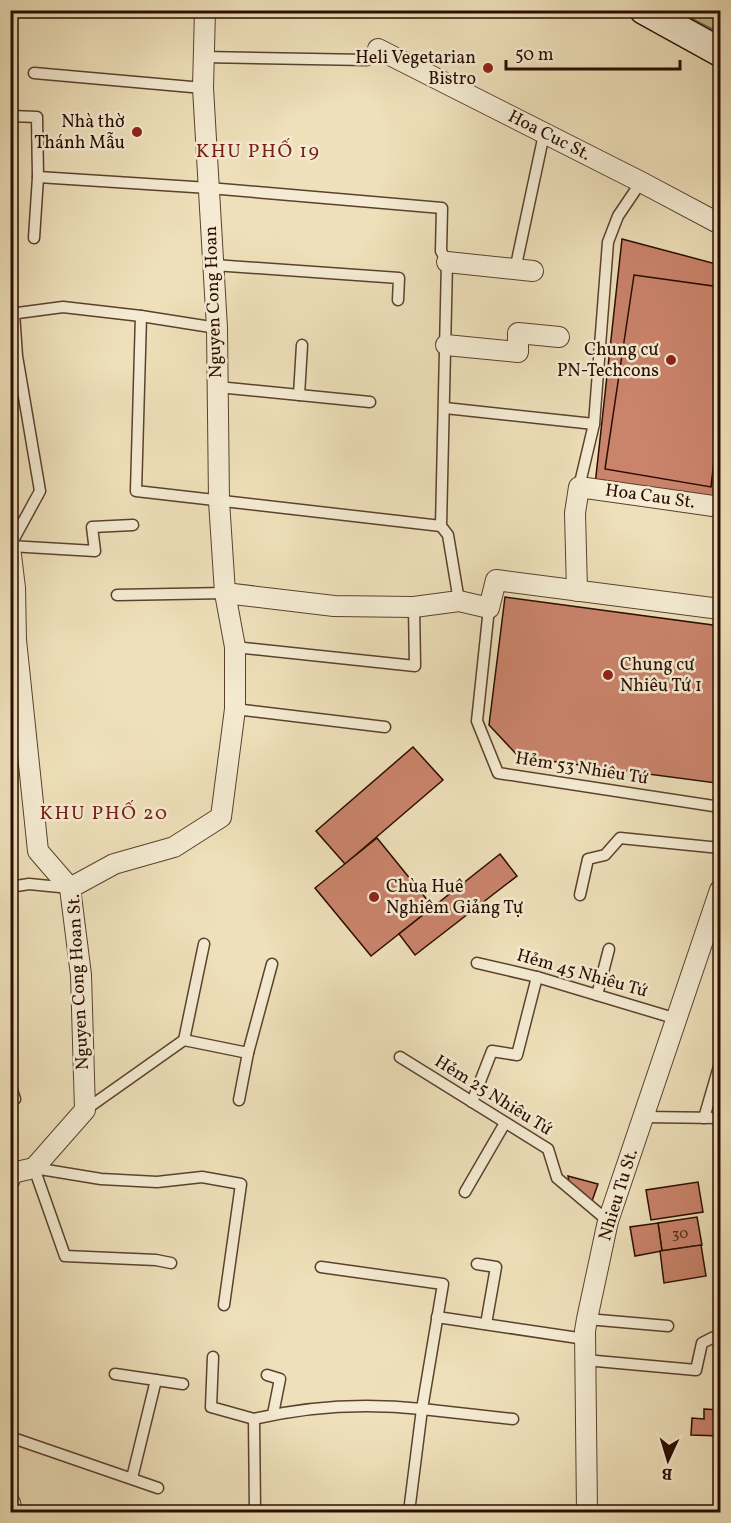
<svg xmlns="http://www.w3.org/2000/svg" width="731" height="1523" viewBox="0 0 731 1523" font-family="Vollkorn,serif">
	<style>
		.green { fill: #bec18c; stroke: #746646; stroke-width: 1.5 }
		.building { fill: #ca846c; stroke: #2a0c00; stroke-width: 1.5 }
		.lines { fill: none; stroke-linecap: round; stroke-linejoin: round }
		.lane-casing { stroke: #5b412e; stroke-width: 13 }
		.street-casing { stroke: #5b412e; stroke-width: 22 }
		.secondary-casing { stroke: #2a0c00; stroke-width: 31 }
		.lane { stroke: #f4ebd2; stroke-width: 10 }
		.street { stroke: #f4ebd2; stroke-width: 20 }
		.secondary { stroke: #f4ebd2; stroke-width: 28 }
		.poi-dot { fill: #8f2418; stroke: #f4ebd2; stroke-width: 2 }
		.labels { text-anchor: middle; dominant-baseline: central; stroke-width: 5; stroke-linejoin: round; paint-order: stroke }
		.number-label { font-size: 15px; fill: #522a1b }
		.poi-label { font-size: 18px; fill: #2a0c00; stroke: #f4ebd2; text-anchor: end }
		.street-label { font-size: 18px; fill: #2a0c00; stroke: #f4ebd2 }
		.neighbourhood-label { font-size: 20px; letter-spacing: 1.5px; fill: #7a1f14; stroke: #f4ebd2 }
	</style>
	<rect width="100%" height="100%" fill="#eee0ba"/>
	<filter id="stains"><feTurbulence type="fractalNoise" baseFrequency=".00333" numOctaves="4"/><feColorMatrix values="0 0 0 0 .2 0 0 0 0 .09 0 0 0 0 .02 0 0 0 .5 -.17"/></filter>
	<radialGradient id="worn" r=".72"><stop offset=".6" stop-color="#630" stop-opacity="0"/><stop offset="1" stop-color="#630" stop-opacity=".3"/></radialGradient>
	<!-- green -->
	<polygon class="green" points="677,11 720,11 720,33"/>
	<!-- building -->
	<g class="building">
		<polygon points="622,239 720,265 720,506 595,485"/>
		<polygon points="634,275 720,287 720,433 717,433 711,487 605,469"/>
		<polygon points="505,597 720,626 720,747 716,783 519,757 489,725"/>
		<polygon points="413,747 443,780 345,864 316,831"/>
		<polygon points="377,838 433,907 371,956 315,888"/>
		<polygon points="500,854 517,876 415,955 399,934"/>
		<polygon points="568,1176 598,1184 592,1201 569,1182"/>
		<polygon points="698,1182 703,1212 651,1220 646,1190"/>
		<polygon points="697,1217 702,1245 662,1251 658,1223"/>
		<polygon points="658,1223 662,1251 635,1256 630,1227"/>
		<polygon points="701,1245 706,1276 664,1283 660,1251"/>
		<polygon points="704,1409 720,1410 720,1436 691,1435 692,1418 704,1419"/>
	</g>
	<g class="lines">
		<!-- lane casing -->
		<g class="lane-casing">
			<g id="lane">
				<polyline points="203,57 367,60 378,49"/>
				<polyline points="34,73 203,88"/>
				<polyline points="10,116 37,117 38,177 34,238"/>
				<polyline points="38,177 209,188 442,208 441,251 447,262 441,526 448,535 459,601"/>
				<polyline points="214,265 399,278 398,300"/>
				<polyline points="515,270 544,134"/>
				<polyline points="10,314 63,307 141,316 217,328"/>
				<polyline points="141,316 136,491 441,526"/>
				<polyline points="218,387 370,402"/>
				<polyline points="299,395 302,345"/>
				<polyline points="445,408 594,424"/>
				<polyline points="579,487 594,424 608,242 618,216 641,182"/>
				<polyline points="10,546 40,491 17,356 14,313"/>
				<polyline points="10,546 95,551 92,527 133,525"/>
				<polyline points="117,595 225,593"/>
				<polyline points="489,608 477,721 498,773 720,807"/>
				<polyline points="235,647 415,666 414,607"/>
				<polyline points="235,709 385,727"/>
				<polyline points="10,887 29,884 70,888"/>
				<polyline points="580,895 588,859 605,855 620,838 720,848"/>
				<polyline points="477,963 537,977 677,1019"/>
				<polyline points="597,995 609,949"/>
				<polyline points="184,1040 248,1053 272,964"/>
				<polyline points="400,1057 548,1149 557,1178 608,1221"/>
				<polyline points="10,1085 15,1099 10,1102"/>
				<polyline points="239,1100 248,1053"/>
				<polyline points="472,1102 492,1051 517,1055 537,977"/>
				<polyline points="85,1110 184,1040 204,944"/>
				<polyline points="644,1117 720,1118"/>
				<polyline points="704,1118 720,1063"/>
				<polyline points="465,1192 505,1123"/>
				<polyline points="171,1263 156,1260 65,1256 34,1168 101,1179 157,1182 202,1177 241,1184 224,1305"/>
				<polyline points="477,1264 496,1267 486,1324"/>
				<polyline points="437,1317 585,1339"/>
				<polyline points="587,1319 668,1326"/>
				<polyline points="213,1357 211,1407 254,1419"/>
				<polyline points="585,1360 696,1370 702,1343 720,1334"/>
				<polyline points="115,1374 183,1384"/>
				<polyline points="267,1375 280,1379 273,1414"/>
				<polyline points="10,1437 158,1488"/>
				<polyline points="132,1478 156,1380"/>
				<path d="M255 1512 254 1419C309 1406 366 1403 422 1409L443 1284 321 1267"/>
				<polyline points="409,1512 422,1409 513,1419"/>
			</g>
		</g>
		<!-- street casing -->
		<g class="street-casing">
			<g id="street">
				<polyline points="378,49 641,182 720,224"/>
				<polyline points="447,262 533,271"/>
				<polyline points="446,345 518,352 518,333 559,337"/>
				<polyline points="10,547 15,588 16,640 38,851 70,888"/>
				<polyline points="577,591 575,513 579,487 720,507"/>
				<polyline points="225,593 334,606 414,607 459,601 489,608 496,580 720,609"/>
				<polyline points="70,888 114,864 174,847 221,817 235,709 235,647 225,593 219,501 217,328 203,88 205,10"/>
				<polyline points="10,1179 12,1173 34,1168 85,1110 81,975 70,888"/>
				<polyline points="10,1503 12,1512"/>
				<polyline points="587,1512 585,1331 587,1319 608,1221 720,890"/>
			</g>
		</g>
		<!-- secondary casing -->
		<g class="secondary-casing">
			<polyline id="secondary" points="644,10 720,52"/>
		</g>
		<!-- lane -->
		<use href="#lane" class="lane"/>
		<!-- street -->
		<use href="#street" class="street"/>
		<!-- secondary -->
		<use href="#secondary" class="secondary"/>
	</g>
	<!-- markers -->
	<g class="poi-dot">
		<circle cx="488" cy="68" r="6"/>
		<circle cx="137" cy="132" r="6"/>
		<circle cx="671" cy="360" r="6"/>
		<circle cx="608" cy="675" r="6"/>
		<circle cx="374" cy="897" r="6"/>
	</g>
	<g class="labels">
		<!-- number labels -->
		<g class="number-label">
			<text x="680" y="1234">30</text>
		</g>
		<!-- poi labels -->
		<g class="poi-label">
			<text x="476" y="58">Heli Vegetarian<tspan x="476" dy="21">Bistro</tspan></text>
			<text x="125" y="122">Nhà thờ<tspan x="125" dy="21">Thánh Mẫu</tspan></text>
			<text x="659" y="350">Chung cư<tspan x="659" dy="21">PN-Techcons</tspan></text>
			<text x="620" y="665" text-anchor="start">Chung cư<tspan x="620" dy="21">Nhiêu Tứ 1</tspan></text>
			<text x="386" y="887" text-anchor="start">Chùa Huê<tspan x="386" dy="21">Nghiêm Giảng Tự</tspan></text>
		</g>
		<!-- street labels -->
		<g class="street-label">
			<text transform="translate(549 136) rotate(27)">Hoa Cuc St.</text>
			<text transform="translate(214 302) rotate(-92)">Nguyen Cong Hoan</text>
			<text transform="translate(650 497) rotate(8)">Hoa Cau St.</text>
			<text transform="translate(582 769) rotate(9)">Hẻm 53 Nhiêu Tứ</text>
			<text transform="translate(582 974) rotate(16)">Hẻm 45 Nhiêu Tứ</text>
			<text transform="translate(79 982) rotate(-93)">Nguyen Cong Hoan St.</text>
			<text transform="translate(493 1096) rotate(32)">Hẻm 25 Nhiêu Tứ</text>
			<text transform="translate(619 1195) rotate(-73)">Nhieu Tu St.</text>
		</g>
		<!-- neighbourhood labels -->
		<g class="neighbourhood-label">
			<text x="258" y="152">KHU PHỐ 19</text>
			<text x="104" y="814">KHU PHỐ 20</text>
		</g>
	</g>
	<!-- margin -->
	<rect width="731" height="1523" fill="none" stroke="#eee0ba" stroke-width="36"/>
	<rect x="12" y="12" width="707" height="1499" fill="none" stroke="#2a0c00" stroke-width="3"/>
	<rect x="18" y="18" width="695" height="1487" fill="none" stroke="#2a0c00" stroke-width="1.5"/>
	<!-- north arrow -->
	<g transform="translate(668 1460) rotate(184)" stroke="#f4ebd2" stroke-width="4.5" paint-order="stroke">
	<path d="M0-4.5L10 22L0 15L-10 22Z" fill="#2a0c00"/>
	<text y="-9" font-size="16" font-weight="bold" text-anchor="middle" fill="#2a0c00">B</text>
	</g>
	<!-- scale -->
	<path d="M506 60v9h174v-9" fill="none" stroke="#2a0c00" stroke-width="3"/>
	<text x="515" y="60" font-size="18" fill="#2a0c00" stroke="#f4ebd2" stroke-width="4.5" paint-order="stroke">50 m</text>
	<rect width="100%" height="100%" filter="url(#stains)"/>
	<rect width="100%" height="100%" fill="url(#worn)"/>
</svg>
